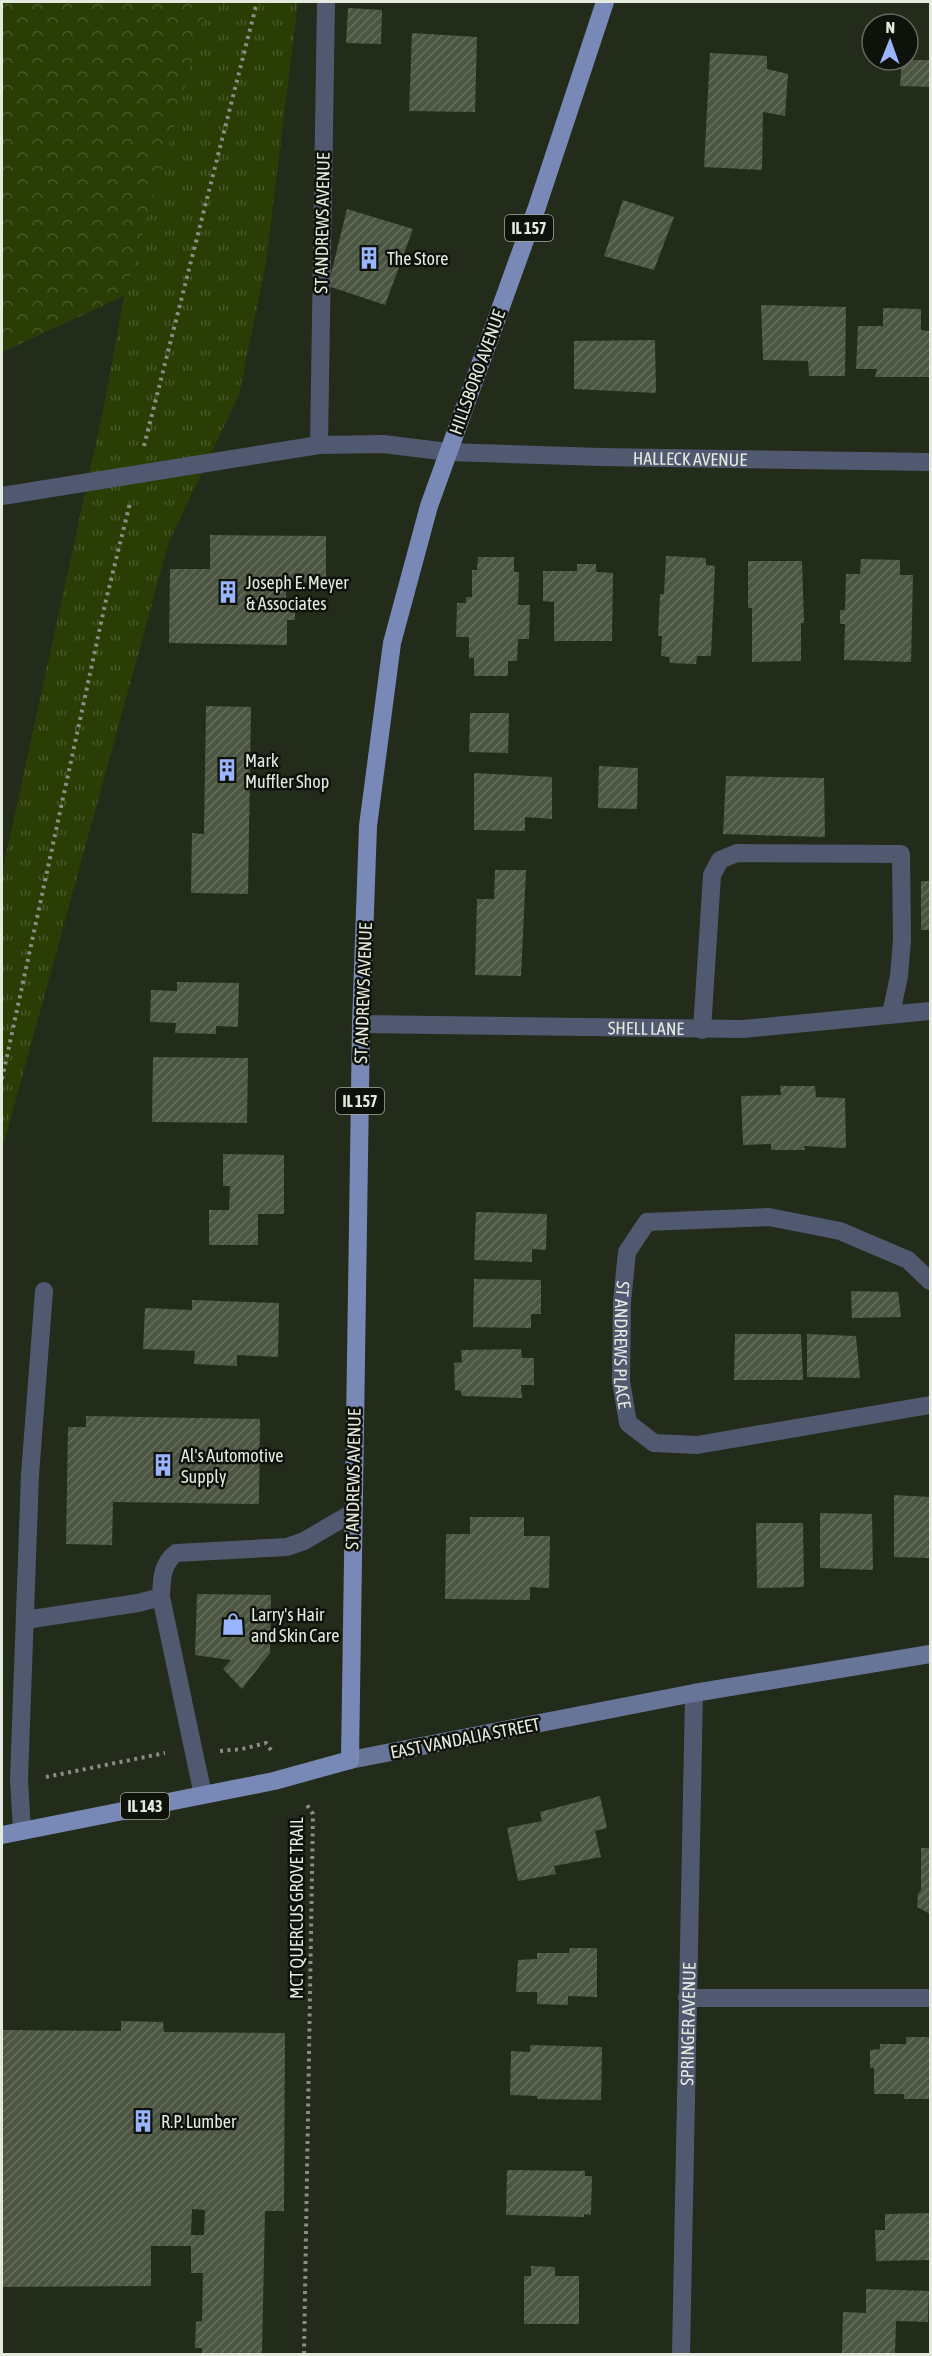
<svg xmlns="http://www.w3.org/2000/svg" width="932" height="2356" viewBox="0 0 932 2356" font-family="'Asap Condensed',sans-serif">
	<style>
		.grass { fill: url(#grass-tufts) }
		.forest { fill: url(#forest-crowns) }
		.building { fill: url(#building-hatch); fill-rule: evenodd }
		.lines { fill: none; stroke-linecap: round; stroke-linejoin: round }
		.path { stroke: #898f81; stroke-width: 4; stroke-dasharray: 3 4.5; stroke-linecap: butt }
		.service { stroke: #505970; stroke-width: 18 }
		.minor { stroke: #505970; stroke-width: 18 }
		.tertiary { stroke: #505970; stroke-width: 18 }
		.secondary { stroke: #677598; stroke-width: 18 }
		.primary { stroke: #7889b7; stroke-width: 18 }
		.labels { text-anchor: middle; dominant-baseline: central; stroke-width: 5; stroke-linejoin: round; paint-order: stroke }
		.shield { fill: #0f120a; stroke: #a5a99f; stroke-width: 1.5 }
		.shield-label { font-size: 16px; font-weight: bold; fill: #e5eadf }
		.street-label { font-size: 18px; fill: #e5eadf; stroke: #0f120a }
		.poi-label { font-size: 18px; fill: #e5eadf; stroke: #0f120a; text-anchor: start }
	</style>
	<defs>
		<pattern id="grass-tufts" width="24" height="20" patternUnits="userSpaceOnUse" patternTransform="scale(1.5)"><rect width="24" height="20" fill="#293d05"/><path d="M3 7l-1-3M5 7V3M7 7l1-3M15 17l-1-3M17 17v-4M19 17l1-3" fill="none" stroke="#485929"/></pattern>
		<pattern id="forest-crowns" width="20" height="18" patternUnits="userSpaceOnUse" patternTransform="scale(1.5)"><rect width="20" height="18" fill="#293d05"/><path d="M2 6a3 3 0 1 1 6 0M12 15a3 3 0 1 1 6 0" fill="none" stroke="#485929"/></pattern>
		<pattern id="building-hatch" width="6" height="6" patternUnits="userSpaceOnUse" patternTransform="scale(1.5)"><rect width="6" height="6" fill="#4c5542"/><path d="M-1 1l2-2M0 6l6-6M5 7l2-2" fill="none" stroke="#666e5d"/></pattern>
	</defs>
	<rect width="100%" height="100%" fill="#232b1a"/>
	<!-- grass -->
	<polygon class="grass" points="207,2 298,2 266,263 239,395 169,542 2,1150 2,1162 2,873 104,406 124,296"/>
	<!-- forest -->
	<polygon class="forest" points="2,2 207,2 184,94 124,296 2,352"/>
	<!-- building -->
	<g class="building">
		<polygon points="348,8 382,10 381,44 346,43"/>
		<polygon points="412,33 477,37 475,112 409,111"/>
		<polygon points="710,53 767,56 767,69 788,74 785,116 763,112 762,170 704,167"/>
		<polygon points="902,60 930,60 930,87 900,86"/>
		<polygon points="623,200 674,217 654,270 604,256"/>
		<polygon points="347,209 413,229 385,305 328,286"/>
		<polygon points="761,305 846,307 845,376 809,376 808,361 763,360"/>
		<polygon points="883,308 921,309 921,330 930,331 930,377 875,377 877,369 856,369 858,326 883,326"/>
		<polygon points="655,340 656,393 574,389 574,341"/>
		<polygon points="210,535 326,536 326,583 286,582 286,601 295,602 295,620 287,620 287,645 169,643 170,569 210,569"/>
		<polygon points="666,556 706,558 706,565 715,566 711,656 697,656 696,664 670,663 669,657 661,656 662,636 658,636 660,594 664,594"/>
		<polygon points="478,557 514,557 514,572 519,572 518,605 530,605 529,639 518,639 517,661 508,661 508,676 474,676 474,658 469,658 469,637 456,637 457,603 466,603 466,597 472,597 472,570 477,570"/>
		<polygon points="861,559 900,560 900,575 913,575 911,662 844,660 845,624 840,624 840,610 845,610 846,574 860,574"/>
		<polygon points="748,561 802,561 804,623 801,623 801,661 752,662 752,608 748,608"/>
		<polygon points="577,564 596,564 596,572 613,573 612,641 554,641 554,602 543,601 543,571 577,571"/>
		<polygon points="206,706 251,707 248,894 191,893 192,833 204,834"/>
		<polygon points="470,713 509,713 508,753 469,752"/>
		<polygon points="599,766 638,768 637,809 598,808"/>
		<polygon points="474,773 552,777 552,819 525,817 525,831 474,830"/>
		<polygon points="726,776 824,778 825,837 723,834"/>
		<polygon points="495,870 526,870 521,976 475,975 477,899 494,899"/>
		<rect x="921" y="881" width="9" height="49"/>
		<polygon points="177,982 239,983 238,1027 216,1026 216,1034 175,1033 176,1023 150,1022 151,990 177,991"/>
		<polygon points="153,1057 248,1058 247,1123 152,1122"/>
		<polygon points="780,1086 815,1086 816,1097 845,1098 846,1148 804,1146 805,1150 771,1150 771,1144 743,1145 741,1096 781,1095"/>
		<polygon points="223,1154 284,1155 284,1214 258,1214 258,1245 209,1245 209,1210 229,1210 230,1186 223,1186"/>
		<polygon points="476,1212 547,1214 546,1250 532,1249 532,1262 474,1260"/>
		<polygon points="474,1279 541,1280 541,1314 531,1314 531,1328 473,1327"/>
		<polygon points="851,1291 898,1292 901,1317 852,1318"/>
		<polygon points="192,1300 279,1303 278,1357 237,1355 237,1366 194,1364 195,1351 143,1349 145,1308 192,1310"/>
		<polygon points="735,1334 801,1334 803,1380 734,1380"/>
		<polygon points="807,1334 856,1336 860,1378 807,1377"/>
		<polygon points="521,1349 522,1358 534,1358 534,1385 521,1385 522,1398 462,1396 461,1391 455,1390 454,1363 462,1362 461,1350"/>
		<polygon points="86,1416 260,1419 259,1504 113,1502 112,1545 66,1544 68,1427 86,1427"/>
		<polygon points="894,1495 930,1497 930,1558 894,1557"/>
		<polygon points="820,1513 872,1514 873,1570 820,1568"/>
		<polygon points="470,1517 524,1517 524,1536 550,1536 549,1588 530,1587 530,1600 445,1599 446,1534 470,1534"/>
		<polygon points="756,1523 803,1523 804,1587 757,1588"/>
		<polygon points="197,1594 271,1595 270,1653 242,1689 223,1669 231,1660 195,1655"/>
		<polygon points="600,1796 607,1828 595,1831 601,1857 554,1866 556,1874 518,1881 507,1828 542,1821 540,1812"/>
		<polygon points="921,1848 930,1848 930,1914 917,1907 918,1894 921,1890"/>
		<polygon points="570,1948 597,1948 597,1997 568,1996 568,2005 537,2004 537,1992 516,1992 518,1960 537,1959 537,1953 569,1953"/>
		<path d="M121 2021 163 2022 164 2032 285 2033 284 2211H265L262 2354H202V2348H195L196 2322 202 2321 203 2273H191V2246H151V2286L2 2287V2030L121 2031ZM192 2209 205 2210 204 2235H191Z"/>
		<polygon points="906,2037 930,2037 930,2099 904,2099 904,2094 874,2094 874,2068 870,2068 870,2050 880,2049 880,2044 906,2044"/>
		<polygon points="530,2045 602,2047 601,2100 537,2099 537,2096 510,2095 511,2051 530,2052"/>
		<polygon points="507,2170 585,2171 585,2176 592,2176 591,2215 584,2214 584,2217 506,2215"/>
		<polygon points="930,2213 930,2260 876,2261 875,2230 885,2230 885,2214"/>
		<polygon points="531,2266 555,2267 555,2276 579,2276 579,2324 524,2324 524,2276 531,2276"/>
		<polygon points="866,2289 929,2291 928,2322 896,2321 895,2354 842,2354 843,2312 866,2313"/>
	</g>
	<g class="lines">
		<!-- path -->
		<g class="path">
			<polyline points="144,446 257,2"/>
			<polyline points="2,1079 106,600 130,503"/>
			<polyline points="220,1751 242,1749 266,1743 273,1753"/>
			<polyline points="46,1777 165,1753"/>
			<polyline points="304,2354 313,1814 305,1802"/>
		</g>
		<!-- service -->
		<g class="service">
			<polyline points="702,1030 712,875 720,860 737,853 901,854 902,940 899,976 891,1014"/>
			<path d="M161 1597C162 1579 161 1565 176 1553L287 1547 304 1541 352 1513"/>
			<polyline points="25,1620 138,1603 161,1597 203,1795"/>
			<polyline points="22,1831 19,1779 30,1475 44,1291"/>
			<polyline points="687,1998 930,1998"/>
		</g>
		<!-- minor -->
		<g class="minor">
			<polyline points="319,445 326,2"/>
			<path id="s1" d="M448 452 601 457 930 462"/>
			<path id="s2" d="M361 1024 743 1029 930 1011"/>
			<path id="s3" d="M930 1281 908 1260 840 1231 769 1217 647 1222 627 1252 622 1302 621 1381 628 1423 654 1443 697 1445 930 1405"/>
			<path id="s4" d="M681 2354 694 1693"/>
		</g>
		<!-- tertiary -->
		<polyline class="tertiary" points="2,496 319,445 383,444 448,452"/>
		<!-- secondary -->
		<polyline class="secondary" points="350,1760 694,1693 930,1654"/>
		<!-- primary -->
		<polyline class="primary" points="2,1835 274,1781 350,1760 361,1024 368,826 392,643 429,506 537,207 605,2"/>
	</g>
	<!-- icons -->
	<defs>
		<g id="building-bare" transform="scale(1.8)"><path d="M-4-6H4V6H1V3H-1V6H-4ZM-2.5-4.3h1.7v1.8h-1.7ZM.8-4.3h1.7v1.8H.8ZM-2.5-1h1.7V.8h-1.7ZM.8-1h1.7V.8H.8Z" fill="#9ab5fd" stroke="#0f120a" stroke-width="2.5" paint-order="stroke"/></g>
		<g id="shop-bare" transform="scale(1.8)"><path d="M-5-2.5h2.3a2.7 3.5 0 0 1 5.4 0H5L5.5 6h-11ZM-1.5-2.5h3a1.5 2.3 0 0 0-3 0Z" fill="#9ab5fd" stroke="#0f120a" stroke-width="2.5" paint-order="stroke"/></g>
	</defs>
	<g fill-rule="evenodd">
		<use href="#building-bare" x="369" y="258"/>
		<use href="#building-bare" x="228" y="592"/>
		<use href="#building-bare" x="227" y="770"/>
		<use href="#building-bare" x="163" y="1465"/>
		<use href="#shop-bare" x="233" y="1624"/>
		<use href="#building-bare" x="143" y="2121"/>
	</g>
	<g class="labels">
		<!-- shield labels -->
		<g class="shield">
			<rect x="505" y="215" width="48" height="26" rx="4.5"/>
			<rect x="336" y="1088" width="48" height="26" rx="4.5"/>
			<rect x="121" y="1793" width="48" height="26" rx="4.5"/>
		</g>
		<g class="shield-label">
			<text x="529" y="228">IL 157</text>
			<text x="360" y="1101">IL 157</text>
			<text x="145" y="1806">IL 143</text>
		</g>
		<!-- street labels -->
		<g class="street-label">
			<text transform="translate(322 223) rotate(-89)">ST ANDREWS AVENUE</text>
			<text transform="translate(477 372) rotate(-70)">HILLSBORO AVENUE</text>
			<text stroke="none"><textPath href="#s1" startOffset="242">HALLECK AVENUE</textPath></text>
			<text transform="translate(363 993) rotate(-88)">ST ANDREWS AVENUE</text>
			<text stroke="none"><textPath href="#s2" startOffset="285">SHELL LANE</textPath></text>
			<text stroke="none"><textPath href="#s3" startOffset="428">ST ANDREWS PLACE</textPath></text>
			<text transform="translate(353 1479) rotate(-89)">ST ANDREWS AVENUE</text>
			<text transform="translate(465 1738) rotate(-11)">EAST VANDALIA STREET</text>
			<text transform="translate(296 1908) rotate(-90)">MCT QUERCUS GROVE TRAIL</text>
			<text stroke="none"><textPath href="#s4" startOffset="330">SPRINGER AVENUE</textPath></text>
		</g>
		<!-- poi labels -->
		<g class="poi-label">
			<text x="387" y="258">The Store</text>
			<text x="246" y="582">Joseph E. Meyer<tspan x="246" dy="21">&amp; Associates</tspan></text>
			<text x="245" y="760">Mark<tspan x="245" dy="21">Muffler Shop</tspan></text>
			<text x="181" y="1455">Al's Automotive<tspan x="181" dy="21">Supply</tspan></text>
			<text x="251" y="1614">Larry's Hair<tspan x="251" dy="21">and Skin Care</tspan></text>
			<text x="161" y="2121">R.P. Lumber</text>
		</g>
	</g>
	<!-- border -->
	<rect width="932" height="2356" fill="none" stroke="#e5eadf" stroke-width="6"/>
	<!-- north arrow -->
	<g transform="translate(890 42) rotate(1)"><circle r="28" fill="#0f120a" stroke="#65685f" stroke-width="1.5"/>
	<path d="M0-4.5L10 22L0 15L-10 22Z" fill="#9ab5fd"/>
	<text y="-9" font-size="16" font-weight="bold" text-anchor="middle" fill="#e5eadf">N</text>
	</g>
</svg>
